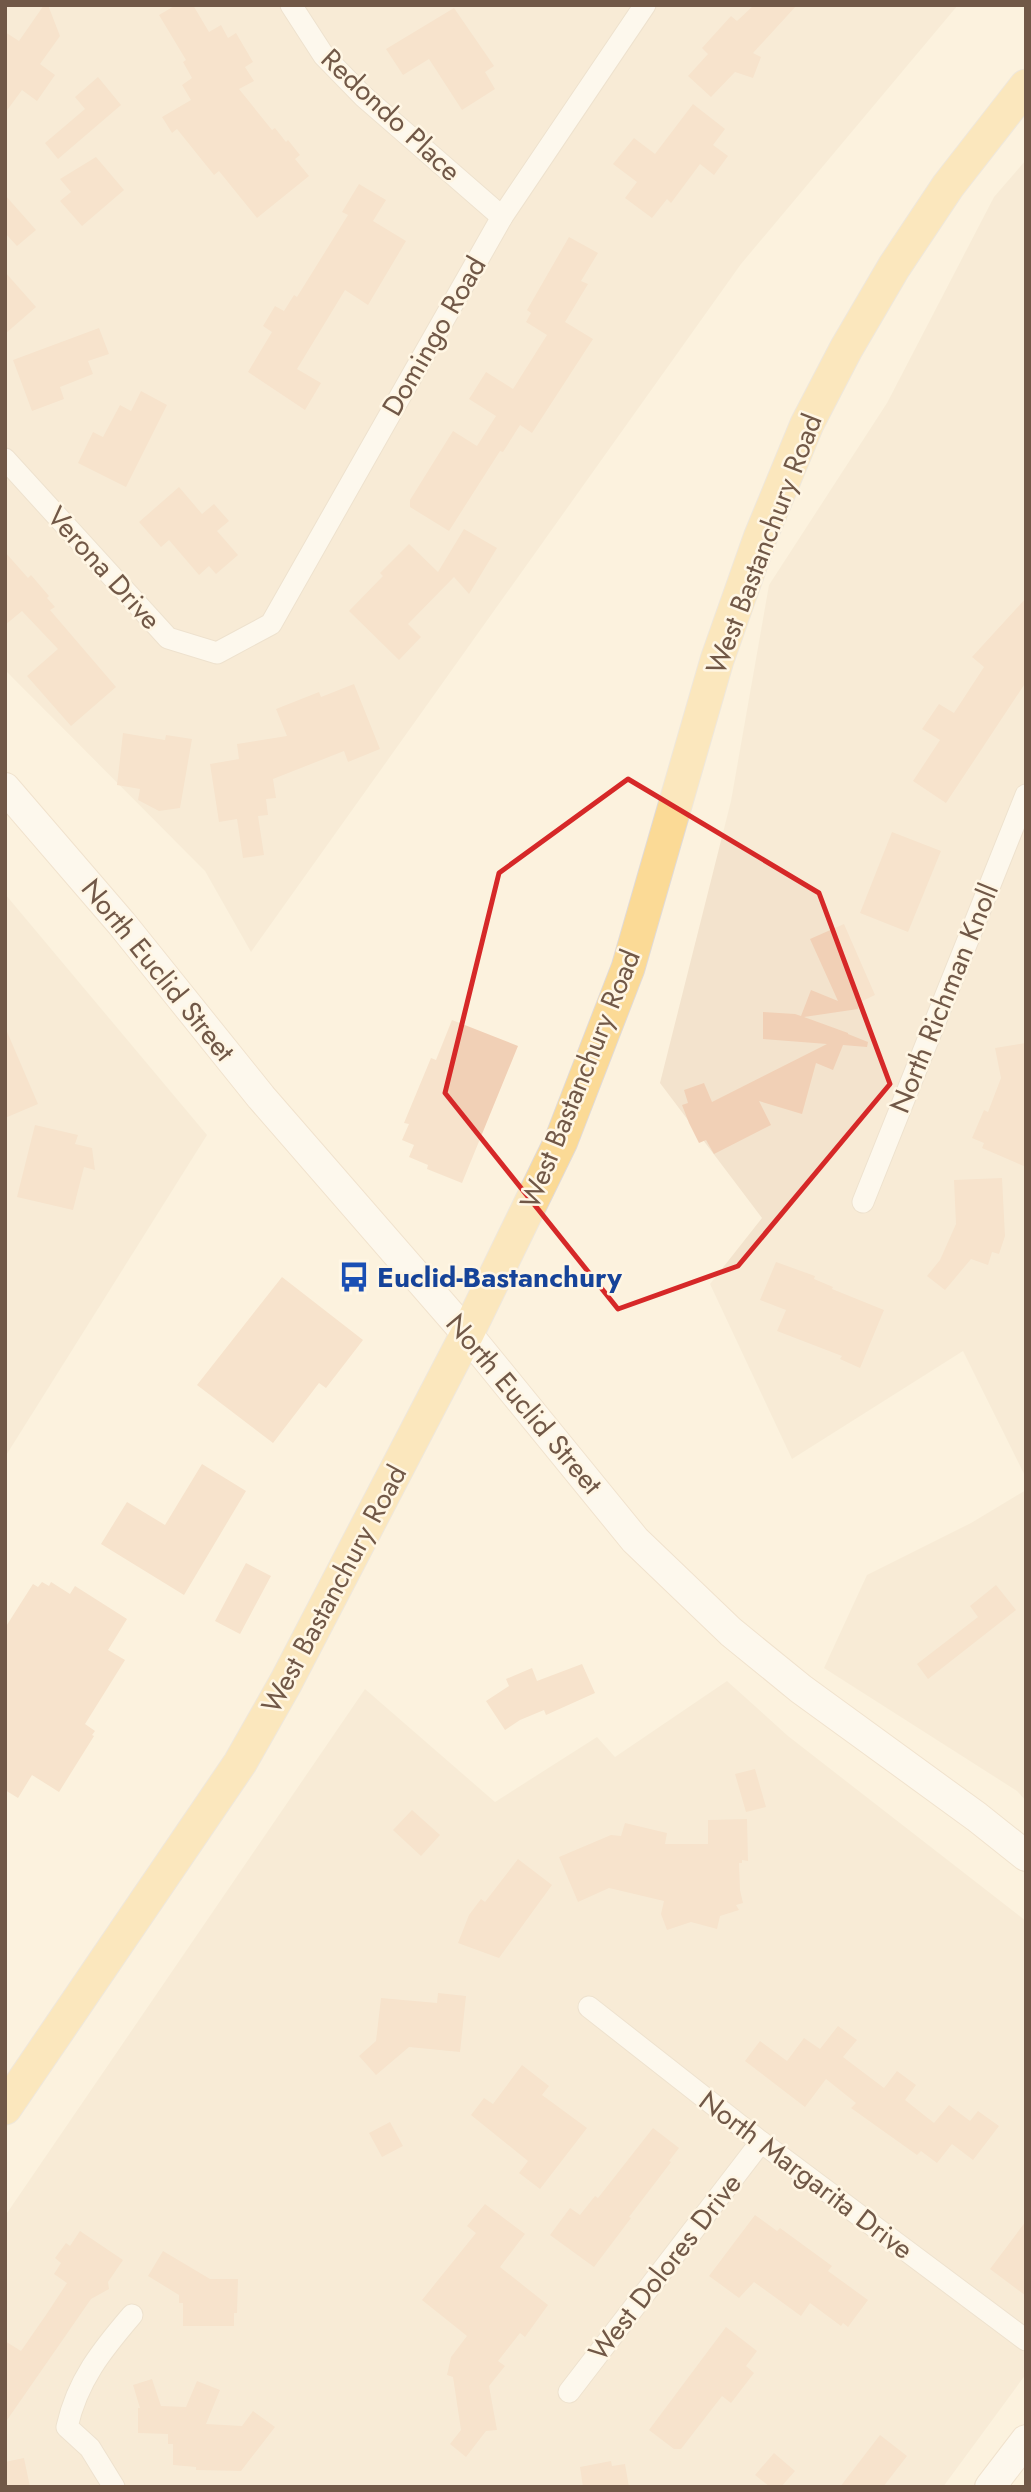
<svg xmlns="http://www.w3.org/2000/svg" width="1031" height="2492" viewBox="0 0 1031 2492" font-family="Jost,sans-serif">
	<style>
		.residential { fill: #f3e3cd }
		.building { fill: #f1d0b6 }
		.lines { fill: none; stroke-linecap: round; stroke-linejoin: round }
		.street-casing { stroke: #dfcebb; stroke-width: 23 }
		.secondary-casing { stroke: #e4cfb9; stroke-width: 32 }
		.primary-casing { stroke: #e0dad7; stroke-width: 35 }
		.street { stroke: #fff; stroke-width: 21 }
		.secondary { stroke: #fff; stroke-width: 30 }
		.primary { stroke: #fbda96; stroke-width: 33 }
		.marked { fill: none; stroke: #d62828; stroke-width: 5; stroke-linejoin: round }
		.labels { text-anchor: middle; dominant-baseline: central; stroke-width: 5; stroke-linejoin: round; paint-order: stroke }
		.street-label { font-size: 28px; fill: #715847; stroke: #fff6e4 }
		.transit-label { font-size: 28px; font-weight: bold; fill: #164399; stroke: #fff6e4; text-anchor: start }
	</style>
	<rect width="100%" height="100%" fill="#fcf2de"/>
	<!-- residential -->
	<g class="residential">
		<polygon points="5,5 958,5 741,264 251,952 205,871 5,670"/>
		<polygon points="1026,160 1026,1478 963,1351 792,1459 710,1284 762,1218 660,1083 731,801 769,585 887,403 994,197"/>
		<polygon points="5,894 207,1135 5,1457"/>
		<polygon points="1026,1490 1026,1801 1017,1791 824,1668 867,1575 971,1523"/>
		<polygon points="727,1681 788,1736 1026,1921 1026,2374 943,2487 5,2487 5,2216 365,1689 495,1802 597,1737 615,1757"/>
	</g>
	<!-- building -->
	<g class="building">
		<polygon points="44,5 48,5 60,36 40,64 55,75 37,101 22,90 5,113 5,32 19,41"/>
		<polygon points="176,5 193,5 209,32 221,25 228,38 236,33 253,62 245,67 254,81 239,89 272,130 275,128 286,142 288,140 300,155 295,159 309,176 257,218 219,171 214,175 177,129 172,133 162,117 191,100 182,85 192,78 183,62 186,60 159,15"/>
		<polygon points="754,5 797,5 753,53 761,57 753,78 735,72 711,97 688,76 708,54 702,48 731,16 737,21"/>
		<polygon points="454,8 494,66 485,72 495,89 462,110 429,59 403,75 386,49"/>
		<polygon points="98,77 121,105 58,159 45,143 85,109 75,97"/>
		<polygon points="693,104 725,129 713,145 728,156 714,175 700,164 671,203 667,199 652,218 625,198 637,182 613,164 634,138 655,154"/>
		<polygon points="96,157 124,190 82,226 60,201 71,192 60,179"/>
		<polygon points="359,184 386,200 373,221 406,241 368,305 345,290 297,369 321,383 305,410 248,372 272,332 263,326 275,306 284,311 294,295 297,297 348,215 342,212"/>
		<polygon points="5,195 36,230 17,246 5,233"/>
		<polygon points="569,237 598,253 581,281 588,284 565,322 593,339 532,433 520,425 503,452 500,451 449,531 410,507 410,500 453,431 477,446 496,416 469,399 486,372 513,389 547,335 526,322 531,313 527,310"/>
		<polygon points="5,272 36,307 5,334"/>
		<polygon points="99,328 109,354 88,361 93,374 60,387 64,399 32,411 13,360"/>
		<polygon points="141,391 167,405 126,487 78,463 93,432 103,437 120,405 131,411"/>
		<polygon points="179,487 202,514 214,504 229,521 217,531 238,555 216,574 209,566 199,575 169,540 161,547 139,522"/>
		<polygon points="464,529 497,548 469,594 454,577 408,624 421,637 399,660 349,611 383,576 380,573 409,544 438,572"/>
		<polygon points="5,552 28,578 31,575 49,596 47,598 55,607 50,610 116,687 71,726 27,676 58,649 22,611 5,625"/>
		<polygon points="1026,598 1026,682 946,803 913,781 940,740 922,729 939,704 954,713 984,667 972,657"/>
		<polygon points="354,684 380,749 348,762 344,751 273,779 276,798 266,799 268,815 258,816 264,855 243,858 237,819 219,822 210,764 239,759 237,744 287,736 276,709 319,692 321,697"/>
		<polygon points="123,733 165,740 166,735 192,739 180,808 159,811 138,800 140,789 117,785"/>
		<polygon points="892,832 941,851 908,932 860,913"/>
		<polygon points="844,924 875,995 860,1002 858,1009 804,1017 848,1033 848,1034 868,1042 867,1047 843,1045 833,1070 816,1063 802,1114 759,1101 771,1125 714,1154 706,1140 699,1143 689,1123 682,1105 688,1103 684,1090 704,1083 712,1102 827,1044 763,1039 763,1012 795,1014 801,1016 811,990 838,1001 810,939"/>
		<polygon points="452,1020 518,1046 462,1183 427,1169 428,1165 409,1157 414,1145 402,1140 409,1124 404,1123 431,1058 436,1060"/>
		<polygon points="5,1027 38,1104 5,1118"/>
		<polygon points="1026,1043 1026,1167 982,1148 984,1143 972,1138 984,1110 988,1112 1001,1078 995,1048"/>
		<polygon points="35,1125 78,1135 75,1144 92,1148 95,1170 84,1167 73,1210 17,1197"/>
		<polygon points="1002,1178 1005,1236 999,1254 992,1252 988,1265 971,1259 945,1290 927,1276 940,1260 956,1224 954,1180"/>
		<polygon points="776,1262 815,1276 814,1279 833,1287 832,1289 884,1310 860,1368 840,1359 842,1356 777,1331 786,1310 760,1300"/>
		<polygon points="282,1277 363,1340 326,1388 319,1383 273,1443 197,1385"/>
		<polygon points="202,1464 246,1491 184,1595 101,1544 127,1502 165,1525"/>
		<polygon points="246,1563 271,1576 240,1634 215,1621"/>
		<polygon points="42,1582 49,1586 51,1582 70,1594 75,1586 127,1619 108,1650 125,1660 85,1724 95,1731 92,1735 94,1736 59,1792 32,1775 18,1798 5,1790 5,1628 33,1584 38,1587"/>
		<polygon points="996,1585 1016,1610 928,1679 917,1664 978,1617 970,1606"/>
		<polygon points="582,1664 595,1693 546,1715 544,1710 520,1720 505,1730 486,1701 509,1686 506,1679 532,1668 537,1681"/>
		<polygon points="755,1769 766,1807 746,1812 735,1774"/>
		<polygon points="412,1810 440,1835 421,1856 393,1830"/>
		<polygon points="747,1819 748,1861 742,1860 742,1863 739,1863 740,1890 743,1903 736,1905 739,1910 720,1916 717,1929 691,1922 667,1930 661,1914 664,1901 609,1888 578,1902 559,1857 611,1835 621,1836 625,1823 667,1833 665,1844 708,1844 708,1820"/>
		<polygon points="518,1859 552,1885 499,1958 458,1943 469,1915 481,1899 485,1902"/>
		<polygon points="438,1993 466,1996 460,2052 409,2047 376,2075 359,2056 376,2041 381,1998 437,2003"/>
		<polygon points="838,2026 857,2040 843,2057 884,2088 897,2071 916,2085 905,2100 934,2123 949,2105 970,2121 978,2111 999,2126 973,2160 952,2144 937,2163 921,2151 917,2155 851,2108 856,2103 826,2079 805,2107 745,2061 760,2041 787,2061 804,2038 820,2049"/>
		<polygon points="522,2065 549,2086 542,2095 587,2128 540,2189 519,2173 528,2161 471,2115 484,2098 493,2104"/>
		<polygon points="390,2122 403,2146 382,2157 369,2133"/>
		<polygon points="653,2128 679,2148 669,2161 671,2162 629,2217 631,2218 594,2267 550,2235 570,2208 580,2215 595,2196 598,2198"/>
		<polygon points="485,2204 525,2234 500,2267 548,2305 525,2337 520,2333 498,2361 505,2366 489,2386 497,2430 486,2431 466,2457 450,2444 461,2430 453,2377 447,2375 451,2357 467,2336 422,2300 476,2233 467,2226"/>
		<polygon points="755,2215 777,2231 780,2228 832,2266 828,2271 868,2300 848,2327 843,2323 841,2326 810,2303 801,2316 754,2282 739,2298 709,2276"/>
		<polygon points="1026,2221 1026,2296 990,2269"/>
		<polygon points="80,2231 123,2260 108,2282 109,2289 91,2299 5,2423 5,2341 21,2351 48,2312 67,2283 54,2274 61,2263 55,2258 66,2243 70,2246"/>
		<polygon points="163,2251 210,2279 238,2279 237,2313 234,2313 234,2326 183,2326 183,2303 179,2303 179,2295 148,2276"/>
		<polygon points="726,2327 757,2351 746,2366 754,2373 731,2403 722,2396 681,2449 674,2449 649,2430"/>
		<polygon points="152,2379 161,2406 186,2407 197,2381 220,2390 206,2424 242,2426 253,2411 275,2427 241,2471 196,2470 196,2467 173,2465 173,2444 168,2444 168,2434 138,2433 138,2408 140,2408 133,2385"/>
		<polygon points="880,2435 907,2456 883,2487 840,2487"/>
		<polygon points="774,2453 795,2471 781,2487 770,2487 755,2475"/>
		<polygon points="24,2458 30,2487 5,2487 5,2462"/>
		<polygon points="611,2461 612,2466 625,2464 629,2487 583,2487 580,2467"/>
	</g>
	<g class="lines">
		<!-- street casing -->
		<g class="street-casing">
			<g id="street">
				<polyline points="291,5 324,56 363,96 502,217"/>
				<polyline points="5,459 168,638 217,653 271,624 502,217 645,5"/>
				<polyline points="863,1202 1026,795"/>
				<polyline points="589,2007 761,2142 1026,2340"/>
				<polyline points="569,2392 761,2142"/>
				<path d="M114 2487 90 2448 67 2427C77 2381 102 2350 132 2315"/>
			</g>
		</g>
		<!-- secondary casing -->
		<g class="secondary-casing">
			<g id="secondary">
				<polyline points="5,788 122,924 261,1097 467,1334 635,1540 731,1632 801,1689 977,1817 1026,1856"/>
				<polyline points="990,2487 1026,2440"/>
			</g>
		</g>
		<!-- primary casing -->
		<g class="primary-casing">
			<polyline id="primary" points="5,2108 240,1763 286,1682 467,1334 561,1141 628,968 717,660 760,538 807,424 846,349 894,267 948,186 1026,86"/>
		</g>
		<!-- street -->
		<use href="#street" class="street"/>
		<!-- secondary -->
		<use href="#secondary" class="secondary"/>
		<!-- primary -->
		<use href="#primary" class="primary"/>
	</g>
	<!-- marked area -->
	<path d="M0 0H1031V2492H0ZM628 779 819 893 890 1084 738 1266 618 1309 445 1093 499 873Z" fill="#fcf2de" fill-opacity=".55" fill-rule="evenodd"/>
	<path class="marked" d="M628 779 819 893 890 1084 738 1266 618 1309 445 1093 499 873Z"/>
	<!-- icons -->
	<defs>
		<g id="bus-bare" transform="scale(2.415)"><path d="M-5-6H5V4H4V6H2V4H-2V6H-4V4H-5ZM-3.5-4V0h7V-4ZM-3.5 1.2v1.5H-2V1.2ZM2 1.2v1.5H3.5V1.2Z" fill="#1a4fb4" stroke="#fff6e4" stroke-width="2.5" paint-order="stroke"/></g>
	</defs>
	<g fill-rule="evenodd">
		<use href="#bus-bare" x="354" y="1277"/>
	</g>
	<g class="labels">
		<!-- street labels -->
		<g class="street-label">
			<text transform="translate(391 115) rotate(43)">Redondo Place</text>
			<text transform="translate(434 336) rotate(-60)">Domingo Road</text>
			<text transform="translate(764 544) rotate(-69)">West Bastanchury Road</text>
			<text transform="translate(104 568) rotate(48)">Verona Drive</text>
			<text transform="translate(158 970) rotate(51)">North Euclid Street</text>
			<text transform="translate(944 998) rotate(-68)">North Richman Knoll</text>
			<text transform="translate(580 1079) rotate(-68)">West Bastanchury Road</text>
			<text transform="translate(524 1404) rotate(50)">North Euclid Street</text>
			<text transform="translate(334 1589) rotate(-62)">West Bastanchury Road</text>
			<text transform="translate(806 2175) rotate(37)">North Margarita Drive</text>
			<text transform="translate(665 2267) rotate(-52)">West Dolores Drive</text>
		</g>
		<!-- transit labels -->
		<g class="transit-label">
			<text x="377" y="1277">Euclid-Bastanchury</text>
		</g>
	</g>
	<!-- border -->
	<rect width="1031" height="2492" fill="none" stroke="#715847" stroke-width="14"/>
</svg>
